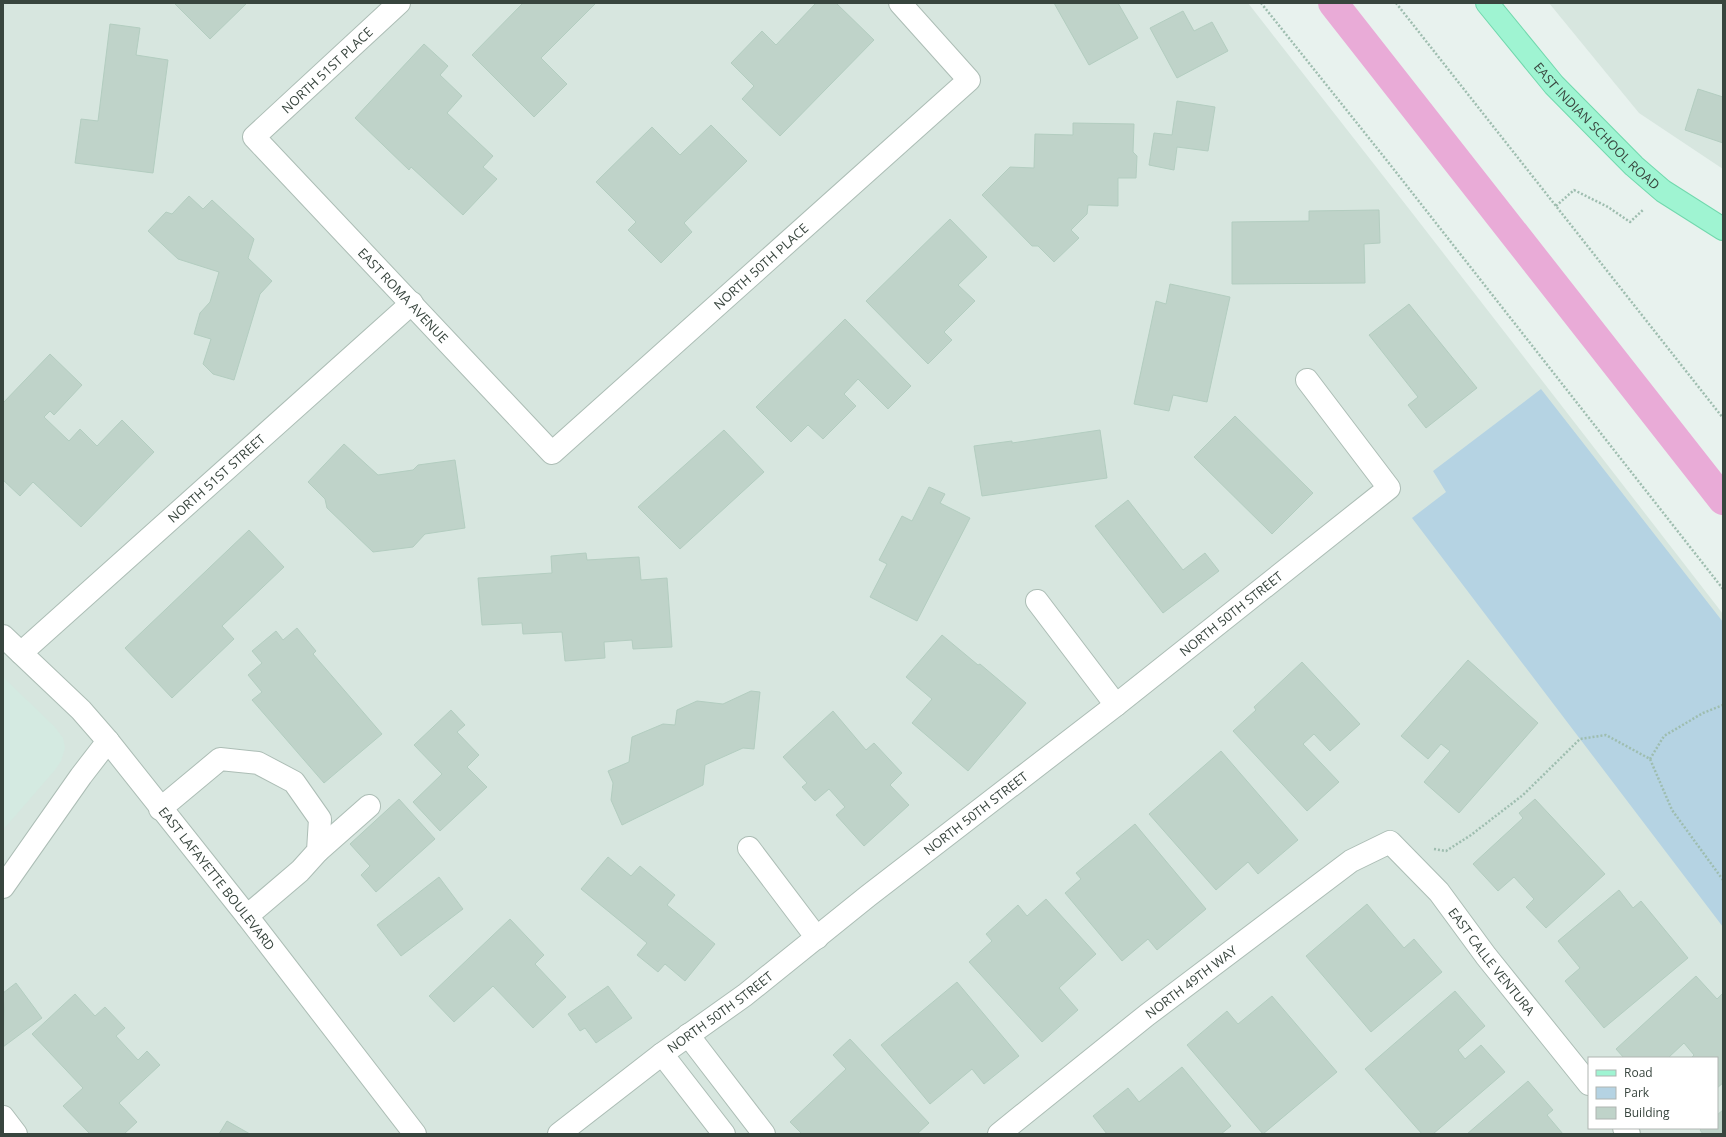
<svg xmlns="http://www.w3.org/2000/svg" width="1726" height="1137" viewBox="0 0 1726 1137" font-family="'Open Sans',sans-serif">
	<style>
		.residential { fill: #d7e6df; fill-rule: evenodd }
		.education { fill: #d4eae1 }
		.green { fill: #b5d3e3 }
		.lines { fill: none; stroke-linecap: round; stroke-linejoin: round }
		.canal { stroke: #e9abd7; stroke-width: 30 }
		.building { fill: #bfd3c9; stroke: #b3cdc0 }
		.minor-casing { stroke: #acbdb5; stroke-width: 24 }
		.major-casing { stroke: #71d8ad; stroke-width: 24 }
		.path { stroke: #9ebdaf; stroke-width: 2.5; stroke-dasharray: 2 2; stroke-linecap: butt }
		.minor { stroke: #fff; stroke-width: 22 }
		.major { stroke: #9ff4d2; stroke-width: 22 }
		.labels { text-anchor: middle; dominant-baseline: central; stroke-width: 4; stroke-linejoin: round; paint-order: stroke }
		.street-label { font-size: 13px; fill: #38453e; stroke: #fff }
	</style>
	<rect width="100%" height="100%" fill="#e8f2ee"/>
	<!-- residential -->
	<g class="residential">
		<path d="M3 3H1248L1413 214 1723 614V1134H3ZM1589 1058H1717V1128H1589Z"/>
		<polygon points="1549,3 1723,3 1723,169 1639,113"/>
	</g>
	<!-- education -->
	<polygon class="education" points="3,677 54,726 63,738 65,748 61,761 55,770 3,830"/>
	<!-- green -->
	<polygon class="green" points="1541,389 1723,622 1723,927 1412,518 1446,492 1433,471"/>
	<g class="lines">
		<!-- canal -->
		<polyline class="canal" points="1333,3 1723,500"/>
	</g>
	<!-- building -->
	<g class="building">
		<polygon points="174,3 247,3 210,39"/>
		<polygon points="523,3 596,3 541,58 567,84 534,117 472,55"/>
		<polygon points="816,3 836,3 874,40 780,136 742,99 754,86 731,63 762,31 776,45"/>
		<polygon points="1054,3 1118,3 1138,38 1089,65"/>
		<polygon points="1183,11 1194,31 1212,22 1228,51 1177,78 1150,28"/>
		<polygon points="110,24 140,28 136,55 168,60 153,173 75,163 81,119 98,121"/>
		<polygon points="424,44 448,66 440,75 462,96 447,113 493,156 483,167 497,179 463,215 411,167 409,170 355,118"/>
		<polygon points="1698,89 1723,97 1723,143 1685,130"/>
		<polygon points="1177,101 1215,107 1208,151 1177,147 1174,170 1149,165 1154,133 1172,135"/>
		<polygon points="1073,123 1134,124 1133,152 1137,156 1136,178 1118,178 1118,206 1088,205 1087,214 1071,230 1079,238 1054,262 1038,246 1032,246 982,195 1010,167 1034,168 1035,134 1073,135"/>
		<polygon points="711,125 747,161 684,223 692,232 661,263 628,230 636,222 596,182 652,127 680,155"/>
		<polygon points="189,196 203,209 212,200 254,239 248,258 272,281 260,294 234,380 213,374 203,364 211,339 194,334 200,313 210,302 219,272 178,259 148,231 166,212 172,214"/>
		<polygon points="1379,210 1380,243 1364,244 1365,283 1232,284 1232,222 1309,221 1309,211"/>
		<polygon points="950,219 987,257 958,285 975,301 944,332 952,340 928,364 866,301"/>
		<polygon points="1170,284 1230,297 1207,402 1173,395 1169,411 1134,404 1156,301 1166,304"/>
		<polygon points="1409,304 1477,388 1426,428 1408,405 1418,397 1369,335"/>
		<polygon points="845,319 911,386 888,409 858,379 844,394 856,406 823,439 808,425 791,442 756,407"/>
		<polygon points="50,354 82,385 54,415 50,411 44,417 69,441 80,429 97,446 122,420 154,452 81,527 33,482 20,496 3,480 3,403"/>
		<polygon points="1235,416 1313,493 1272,534 1194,457"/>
		<polygon points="724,430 764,472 680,549 638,507"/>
		<polygon points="1100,430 1107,478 982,496 974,446 1012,441 1012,443"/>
		<polygon points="344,444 378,475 413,470 418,465 455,460 465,528 425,534 413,547 373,552 327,508 325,499 308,482"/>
		<polygon points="929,487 945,494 940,503 970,518 917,621 870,597 887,564 879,560 902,516 912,521"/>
		<polygon points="1128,500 1183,570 1205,553 1219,571 1163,613 1095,526"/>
		<polygon points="249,530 284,567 222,626 234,639 172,698 125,648"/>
		<polygon points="586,553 587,560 639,557 641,580 667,578 672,647 633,649 632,640 604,642 605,658 565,661 562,632 523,634 522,623 482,625 478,578 552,573 551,556"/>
		<polygon points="297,628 316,651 313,654 382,734 324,783 252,700 262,692 248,675 262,663 252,651 276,631 283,640"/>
		<polygon points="942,635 978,665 980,664 1026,703 968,771 912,723 932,699 906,677"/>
		<polygon points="1468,660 1538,723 1459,813 1424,782 1450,751 1441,744 1428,759 1401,736"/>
		<polygon points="1302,662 1360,724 1330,751 1314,734 1303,744 1339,782 1307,811 1233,731 1256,710 1254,707"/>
		<polygon points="751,691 760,692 754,749 743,748 705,765 703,785 622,825 611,800 613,783 608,771 629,762 632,737 663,724 675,725 677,710 697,701 723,704"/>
		<polygon points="451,710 465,725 457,732 479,755 467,767 487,787 440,831 413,802 442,774 414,745"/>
		<polygon points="833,711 866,750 874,743 902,773 890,785 909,805 864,846 836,815 845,807 829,789 815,801 802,787 807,783 783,757"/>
		<polygon points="1221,751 1298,840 1258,874 1248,862 1216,890 1149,814"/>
		<polygon points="399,799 435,839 376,892 361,875 370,866 350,844"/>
		<polygon points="1535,799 1605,874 1546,928 1526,907 1534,899 1514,877 1498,891 1473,864 1523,818 1519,813"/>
		<polygon points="1135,824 1206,909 1157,950 1148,939 1122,961 1065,893 1081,879 1076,873"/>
		<polygon points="608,857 631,876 640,866 675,895 667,905 715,944 685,981 665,964 658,972 637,955 647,943 581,889"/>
		<polygon points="439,877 463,909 401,956 377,925"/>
		<polygon points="1619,890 1633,908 1641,901 1688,958 1604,1028 1565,981 1580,968 1558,941"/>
		<polygon points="1046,899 1096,954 1059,988 1078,1010 1042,1042 969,962 992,941 986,934 1018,905 1027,916"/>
		<polygon points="1367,904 1404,948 1414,939 1442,972 1371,1032 1306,956"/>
		<polygon points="510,919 544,955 535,964 566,997 533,1028 493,986 454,1022 429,996"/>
		<polygon points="1696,976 1717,999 1723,993 1723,1083 1717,1088 1717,1058 1691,1058 1694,1055 1684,1043 1668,1058 1624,1058 1616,1049"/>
		<polygon points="957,982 1019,1056 984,1084 972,1069 930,1104 881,1045"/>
		<polygon points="16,983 42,1018 3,1047 4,1010 3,993"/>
		<polygon points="608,986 632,1018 596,1043 585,1028 580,1031 568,1014"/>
		<polygon points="1455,991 1485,1026 1458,1050 1465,1059 1481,1045 1505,1072 1433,1134 1422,1134 1365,1069"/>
		<polygon points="75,994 95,1016 105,1007 125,1028 116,1036 138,1060 147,1051 160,1065 119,1103 137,1122 124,1134 90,1134 63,1106 83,1088 32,1034"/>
		<polygon points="1272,996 1337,1072 1263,1134 1187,1045 1227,1011 1238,1024"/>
		<polygon points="850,1039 929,1123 917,1134 802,1134 790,1122 846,1069 833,1055"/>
		<polygon points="1182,1067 1231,1126 1221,1134 1107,1134 1093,1116 1128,1088 1139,1102"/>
		<polygon points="1528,1081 1553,1110 1547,1115 1563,1134 1467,1134"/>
		<polygon points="1723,1110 1723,1134 1703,1134 1700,1130 1702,1128 1717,1128 1717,1115"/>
		<polygon points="227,1121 250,1134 219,1134"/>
	</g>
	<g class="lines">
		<!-- minor casing -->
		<g class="minor-casing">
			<g id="minor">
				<path id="s1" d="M399 3 254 137 552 453 969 80 900 3"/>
				<polyline points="1037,601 1116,705"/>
				<path id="s2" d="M3 636 81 710 108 741 247 916 415 1134"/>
				<path id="s3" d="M21 653 412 303"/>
				<polyline points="160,809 220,759 258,763 294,782 320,819 318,851 300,871 247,916"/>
				<polyline points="749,848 817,938"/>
				<polyline points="318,851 369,806"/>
				<polyline points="3,887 81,776 108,741"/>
				<polyline points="688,1035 764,1134"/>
				<polyline points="662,1054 724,1134"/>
				<polyline points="3,1117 16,1134"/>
				<polyline points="1624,1128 1629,1134"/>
				<path id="s4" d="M559 1134 662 1054 745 995 868 896 1116 705 1389 488 1307 380"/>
				<path id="s5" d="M999 1134 1147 1015 1351 861 1390 842 1439 892 1486 956 1589 1084"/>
			</g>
		</g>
		<!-- major casing -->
		<g class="major-casing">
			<g id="major">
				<path id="s6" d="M1487 3 1554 85 1634 166 1663 191 1723 229"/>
			</g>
		</g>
		<!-- path -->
		<g class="path">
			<polyline points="1261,3 1392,167 1723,589"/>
			<polyline points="1396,3 1723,418"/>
			<polyline points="1556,206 1574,190 1608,207 1630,222 1644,209"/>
			<polyline points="1650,759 1664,736 1703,713 1723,705"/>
			<polyline points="1434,849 1446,851 1471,835 1523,795 1580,739 1606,735 1650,759 1672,810 1723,880"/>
		</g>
		<!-- minor -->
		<use href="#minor" class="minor"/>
		<!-- major -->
		<use href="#major" class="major"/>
	</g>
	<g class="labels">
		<!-- street labels -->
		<g class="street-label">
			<text transform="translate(327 70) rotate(-43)">NORTH 51ST PLACE</text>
			<text stroke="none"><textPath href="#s6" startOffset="165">EAST INDIAN SCHOOL ROAD</textPath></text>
			<text stroke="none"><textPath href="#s1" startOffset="912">NORTH 50TH PLACE</textPath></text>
			<text stroke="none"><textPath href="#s1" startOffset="415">EAST ROMA AVENUE</textPath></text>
			<text stroke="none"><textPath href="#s3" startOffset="262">NORTH 51ST STREET</textPath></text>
			<text stroke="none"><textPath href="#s4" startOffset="850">NORTH 50TH STREET</textPath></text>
			<text stroke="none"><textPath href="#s4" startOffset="526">NORTH 50TH STREET</textPath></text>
			<text stroke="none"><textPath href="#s2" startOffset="324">EAST LAFAYETTE BOULEVARD</textPath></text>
			<text stroke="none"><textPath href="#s5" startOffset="646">EAST CALLE VENTURA</textPath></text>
			<text stroke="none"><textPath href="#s5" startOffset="245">NORTH 49TH WAY</textPath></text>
			<text stroke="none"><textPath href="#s4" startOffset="202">NORTH 50TH STREET</textPath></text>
		</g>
	</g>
	<!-- border -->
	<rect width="1726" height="1137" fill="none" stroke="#38453e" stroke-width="8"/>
	<!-- legend -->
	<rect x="1588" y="1057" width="130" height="72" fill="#ffffff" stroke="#afb5b2"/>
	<rect x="1596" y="1070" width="20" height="6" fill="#9ff4d2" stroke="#afb5b2"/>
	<text x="1624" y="1077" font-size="12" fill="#38453e">Road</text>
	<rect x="1596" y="1087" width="20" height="12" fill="#b5d3e3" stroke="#afb5b2"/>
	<text x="1624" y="1097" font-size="12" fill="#38453e">Park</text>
	<rect x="1596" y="1107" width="20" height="12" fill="#bfd3c9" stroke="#afb5b2"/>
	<text x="1624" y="1117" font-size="12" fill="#38453e">Building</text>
</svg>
